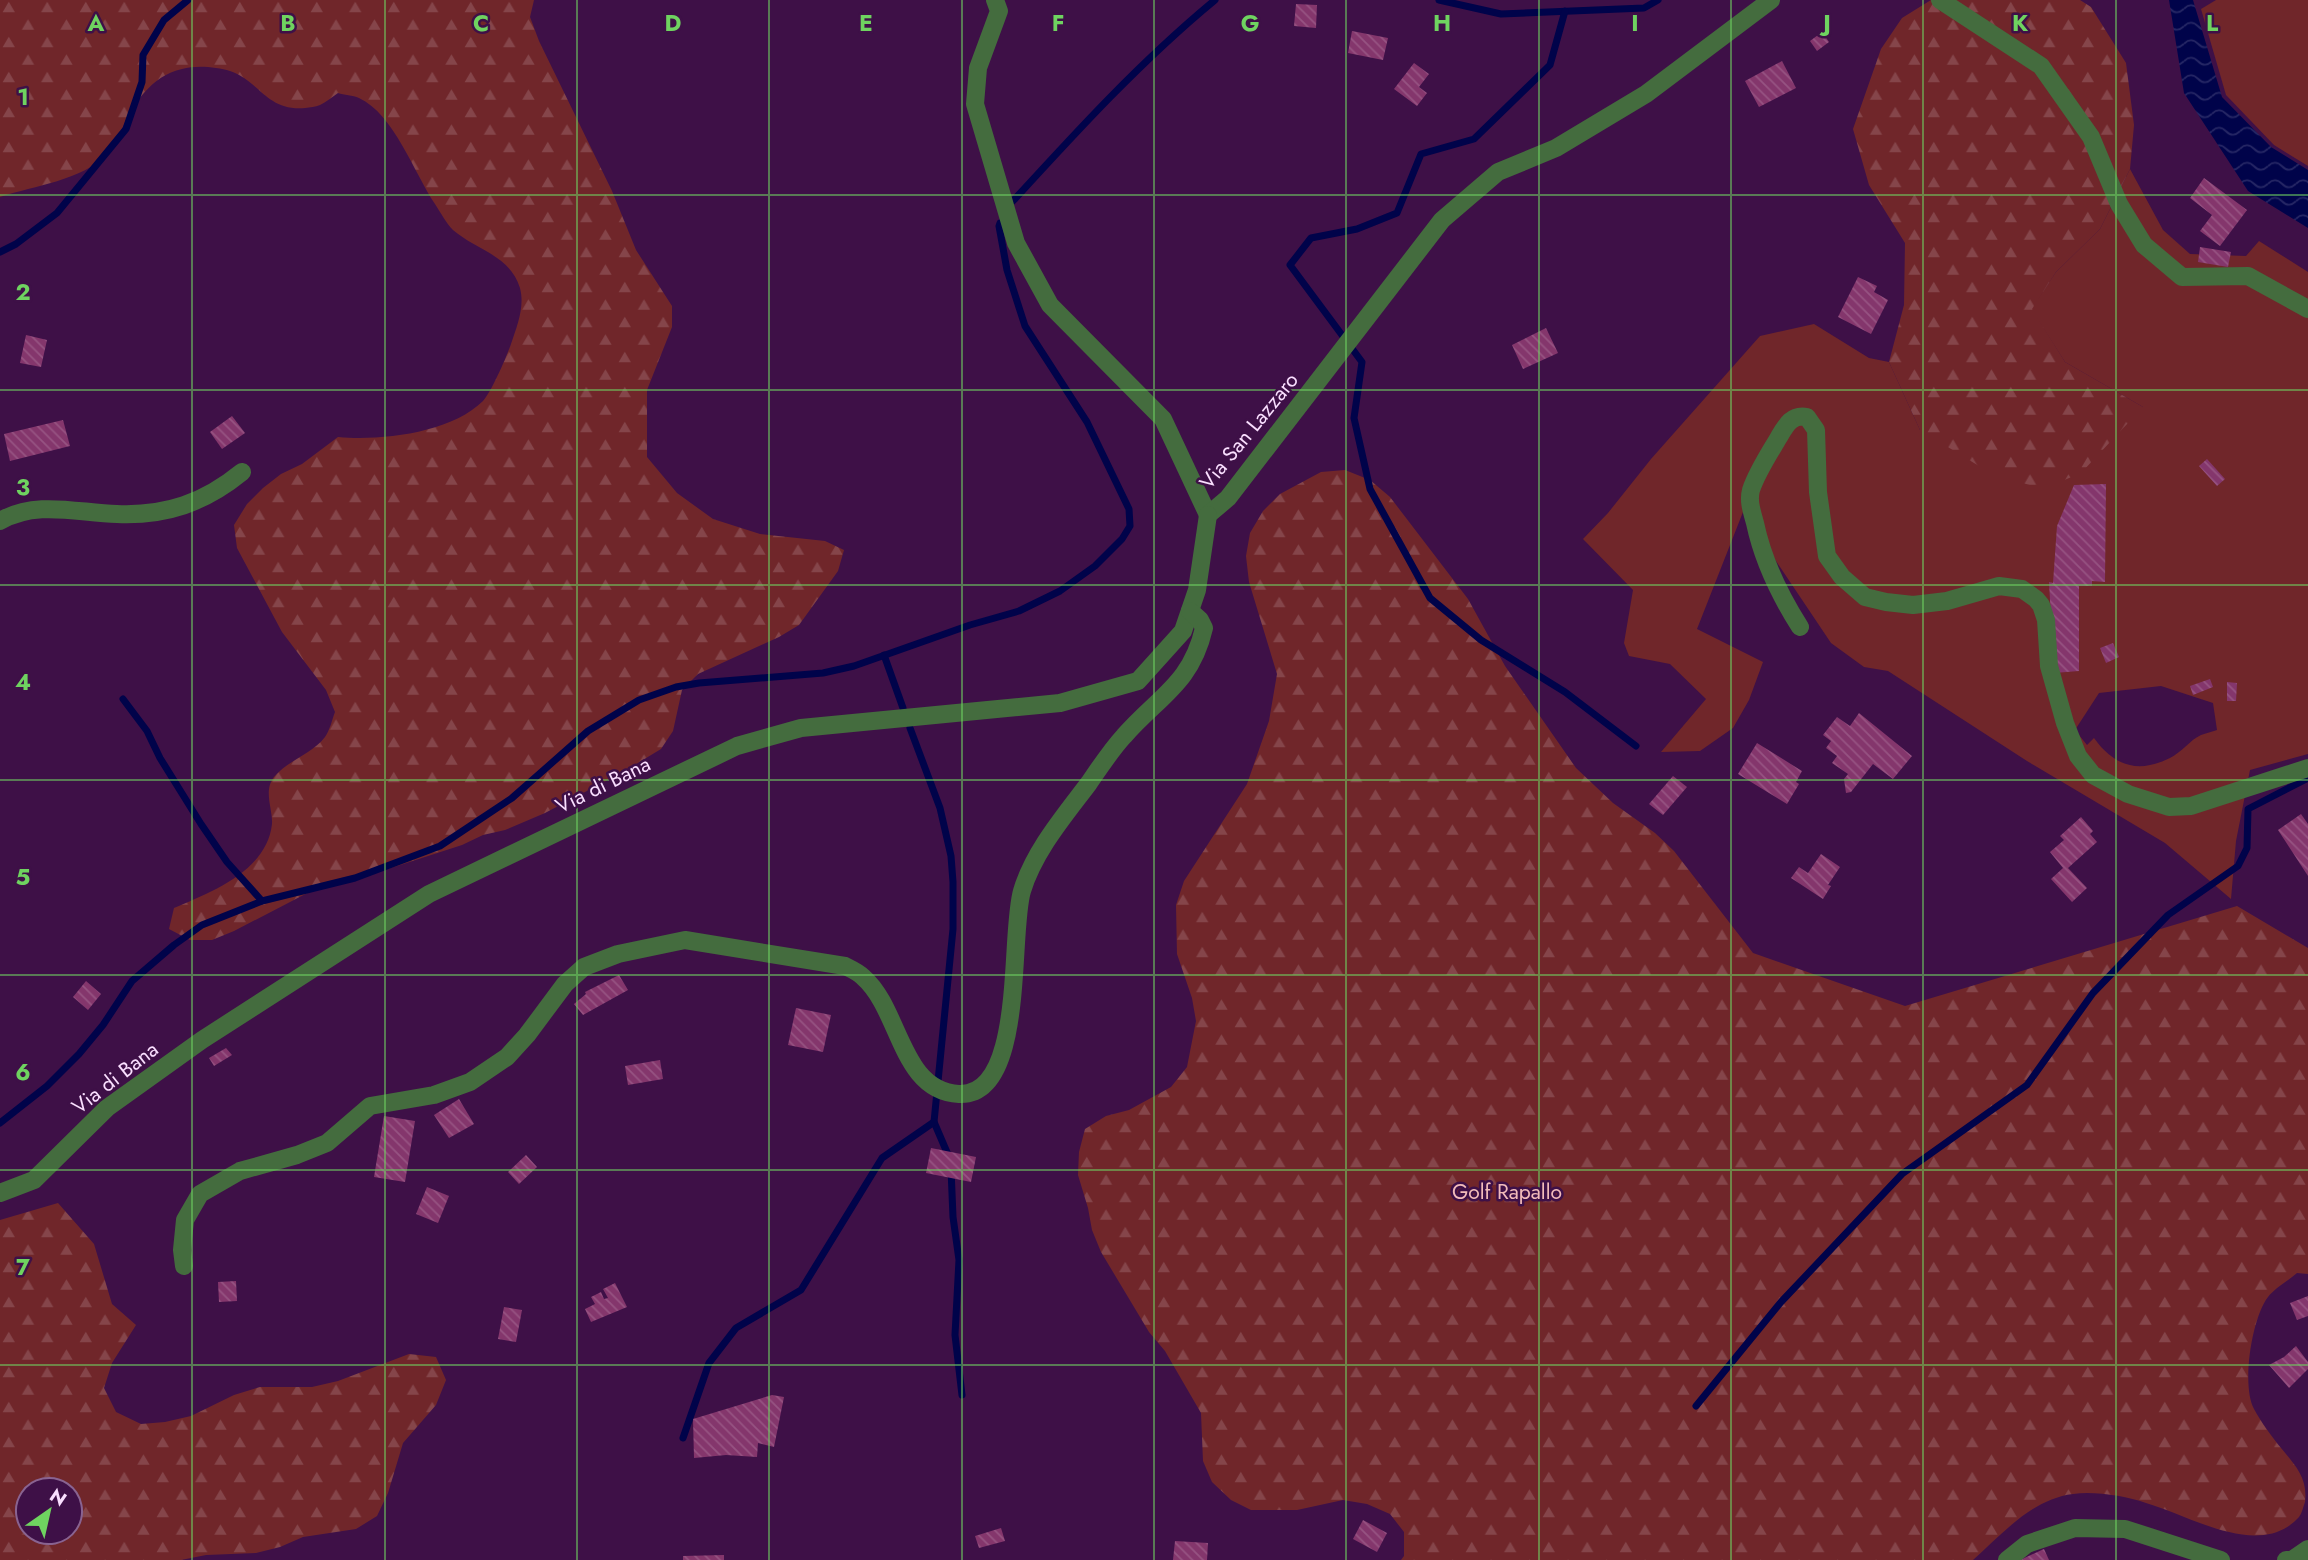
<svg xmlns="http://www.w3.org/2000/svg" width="2308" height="1560" viewBox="0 0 2308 1560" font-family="Jost,sans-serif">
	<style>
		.green { fill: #70262a; fill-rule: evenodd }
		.forest { fill: url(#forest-firs); fill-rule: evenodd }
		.water { fill: url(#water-waves) }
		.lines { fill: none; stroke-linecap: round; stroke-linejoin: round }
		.stream { stroke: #00034a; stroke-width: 7 }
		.building { fill: url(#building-back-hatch) }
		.minor { stroke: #446c3e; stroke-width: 18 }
		.grid { fill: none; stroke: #6fd360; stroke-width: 2; stroke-opacity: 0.55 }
		.labels { text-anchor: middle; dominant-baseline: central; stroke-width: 5; stroke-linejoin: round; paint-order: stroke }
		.street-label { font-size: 21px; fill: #fadfff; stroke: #3e1047 }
		.park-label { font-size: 21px; fill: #f2bcba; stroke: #3e1047 }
		.grid-label { font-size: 23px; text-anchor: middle; font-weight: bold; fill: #6fd360; stroke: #3e1047; stroke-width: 5; stroke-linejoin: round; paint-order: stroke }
	</style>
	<defs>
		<pattern id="forest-firs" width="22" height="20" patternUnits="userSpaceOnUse" patternTransform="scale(1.75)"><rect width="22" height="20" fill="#70262a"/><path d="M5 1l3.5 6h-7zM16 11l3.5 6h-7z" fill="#85454a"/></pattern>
		<pattern id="water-waves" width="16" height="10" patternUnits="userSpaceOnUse" patternTransform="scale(1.75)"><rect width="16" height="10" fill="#00034a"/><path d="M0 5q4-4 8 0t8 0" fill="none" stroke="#262765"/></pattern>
		<pattern id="building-back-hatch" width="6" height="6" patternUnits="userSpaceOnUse" patternTransform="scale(1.75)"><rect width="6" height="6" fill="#84366c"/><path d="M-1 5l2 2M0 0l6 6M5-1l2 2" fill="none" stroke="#965382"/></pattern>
	</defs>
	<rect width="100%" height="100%" fill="#3e1047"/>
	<!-- green -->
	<g class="green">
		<polygon points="2216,0 2308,0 2308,166 2274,145 2226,95 2201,9"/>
		<path d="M2130 169 2163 230 2190 254 2246 256 2259 241 2308 272V754L2250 770 2236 841 2231 899 2165 843 2027 761 1888 671 1864 667 1831 643 1743 512 1697 629 1763 662 1749 700 1733 728 1700 751 1661 752 1706 699 1670 664 1629 656 1624 643 1633 590 1583 539 1608 513 1651 459 1760 336 1814 324 1869 358 1889 362 1920 430 2143 407 2065 362 2031 309 2056 272 2100 229ZM2161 686 2213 703 2217 730C2212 732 2206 733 2201 735 2190 740 2182 752 2170 758 2138 774 2114 766 2094 738L2087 745 2075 730 2099 693Z"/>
	</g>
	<!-- forest -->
	<g class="forest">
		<path d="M0 0H534L530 17 539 41 612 191 636 250 672 306V327L647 390V457L677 493 713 519 760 534 825 541 844 550 838 571 799 625 779 637 698 674 682 690 673 731 661 749 623 772 545 813 505 830 483 835 462 845 360 878 336 881 315 889 234 931 212 940H190L169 929 174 908C211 892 267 871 272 824 273 809 263 791 274 777 288 760 311 755 325 737 330 730 332 720 335 712L326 690 282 632 237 548 234 525 247 504 263 488 281 474 302 464 338 437C381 441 451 433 483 401 491 393 507 356 511 344 517 326 525 307 520 288 510 255 476 250 453 230 446 223 441 213 435 204 414 173 394 114 359 98 353 95 344 95 338 93 332 97 326 102 320 105 315 107 310 107 305 108 266 111 261 82 230 71 217 67 196 65 182 69 151 76 133 104 121 131 117 139 115 149 108 154 80 181 36 185 0 197Z"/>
		<polygon points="1931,0 2080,0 2091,7 2126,63 2134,125 2130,169 2100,229 2056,272 2032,309 2065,362 2143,407 2081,473 2043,489 1992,474 1920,430 1889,362 1904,305 1905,243 1869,185 1853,129 1881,49 1902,18"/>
		<path d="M1345 470 1370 480 1390 497 1468 599 1505 666 1576 768 1613 803 1655 833 1674 851 1753 953 1905 1006 2237 906 2308 948V1274L2297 1273C2288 1281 2275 1288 2268 1297 2252 1317 2241 1385 2254 1409 2261 1422 2272 1437 2281 1448 2295 1465 2308 1478 2305 1502 2303 1507 2302 1513 2299 1517 2260 1560 2191 1516 2146 1503 2125 1496 2095 1491 2073 1494 2032 1499 2002 1534 1973 1560H1401L1404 1556V1532L1390 1514 1367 1504 1343 1500 1297 1510H1251L1231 1500 1212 1482 1203 1461 1201 1413 1165 1351 1149 1332 1101 1252 1092 1230 1088 1208 1078 1175 1079 1152 1085 1129 1106 1116 1129 1110 1171 1087 1187 1067 1196 1021 1192 998 1177 954 1176 905 1184 881 1247 784 1269 721 1277 674 1249 582 1246 556 1250 533 1263 511 1280 494 1321 472Z"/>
		<path d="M58 1203 94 1244 112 1304 136 1325 112 1363 104 1388 116 1412 141 1424 165 1422 191 1416 234 1395 260 1387H312L338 1381 409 1354 436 1357 446 1380 436 1405 403 1443 388 1493 377 1516 356 1529 303 1537 280 1547 256 1553 206 1555 181 1560H0V1220ZM28 1490H70V1532H28Z"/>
	</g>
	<!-- water -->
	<polygon class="water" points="2169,0 2193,0 2222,97 2271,147 2308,170 2308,228 2248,191 2184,93"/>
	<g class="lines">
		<!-- stream -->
		<g class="stream">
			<polyline points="1439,0 1501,14 1644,8 1658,0"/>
			<polyline points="1565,11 1550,65 1474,139 1421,154 1397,213 1357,229 1311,238 1290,265 1362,362 1354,418 1370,489 1430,598 1481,640 1565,692 1636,746"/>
			<path d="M1013 201C1077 131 1141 61 1215 0"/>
			<polyline points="0,252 16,244 57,213 126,129 142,82 143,55 164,20 188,0"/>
			<polyline points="884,655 903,708"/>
			<polyline points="123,699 147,731 160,758 201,824 227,862 262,901"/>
			<polyline points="910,728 940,808 951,856 953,882 953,929 934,1122 949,1157"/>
			<polyline points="0,1123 47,1086 79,1054 103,1025 132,981 174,945 202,925 262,901 355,878 440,846 512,798 588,731 639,700 676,687 699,683 823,673 854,666 970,625 1019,611 1060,591 1095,566 1122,539 1130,526 1129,509 1087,422 1025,326 1007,270 999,226 1000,223"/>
			<polyline points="951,1169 953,1217 959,1260 955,1335 962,1395"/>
			<polyline points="1696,1406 1781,1302 1902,1174 2027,1085 2093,993 2168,915 2238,866 2247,848 2248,809 2308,778"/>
			<polyline points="683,1438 709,1363 736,1328 801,1290 882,1158 934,1122"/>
		</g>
	</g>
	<!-- building -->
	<g class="building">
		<polygon points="1296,4 1317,5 1316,28 1294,26"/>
		<polygon points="1352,31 1388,38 1383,60 1348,53"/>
		<polygon points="1822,32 1829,42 1817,51 1810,41"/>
		<polygon points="1782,61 1796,88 1759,107 1745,81"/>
		<polygon points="1414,63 1429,74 1419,87 1427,93 1417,106 1394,89"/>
		<polygon points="2204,178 2247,210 2220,246 2200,231 2212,215 2190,198"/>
		<polygon points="2200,247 2231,252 2228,267 2198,262"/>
		<polygon points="1858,277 1877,286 1874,292 1888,300 1871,334 1838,317"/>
		<polygon points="1546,328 1558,353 1523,369 1512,345"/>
		<polygon points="26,335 47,340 41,367 20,363"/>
		<polygon points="232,416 245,433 222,449 210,432"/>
		<polygon points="63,420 70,446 10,461 4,434"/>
		<polygon points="2207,459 2225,479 2217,486 2199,466"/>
		<polygon points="2106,484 2105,582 2092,581 2092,586 2079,586 2079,671 2054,673 2049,582 2053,583 2057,526 2074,485"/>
		<polygon points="2113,643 2119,657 2106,663 2100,648"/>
		<polygon points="2210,679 2213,687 2193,695 2190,686"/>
		<polygon points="2227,682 2237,683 2236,701 2227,701"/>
		<polygon points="1859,713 1912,756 1893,779 1873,764 1851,792 1846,793 1844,779 1848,774 1832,763 1837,756 1826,748 1831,741 1823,735 1837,717 1850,726"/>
		<polygon points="1757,743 1802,771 1796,782 1799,784 1787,804 1738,774"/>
		<polygon points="1673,776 1687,787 1663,815 1649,804"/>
		<polygon points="2301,814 2308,824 2308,876 2278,830"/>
		<polygon points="2081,817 2093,831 2090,834 2097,842 2068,868 2087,888 2072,902 2051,879 2063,868 2050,852 2064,840 2060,836"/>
		<polygon points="1821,854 1840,867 1828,885 1831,886 1823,899 1791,878 1799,867 1808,873"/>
		<polygon points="619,975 628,990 583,1015 574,1004 586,994 585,992"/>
		<polygon points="86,981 101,994 88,1010 73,997"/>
		<polygon points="796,1008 831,1015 823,1052 788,1045"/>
		<polygon points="226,1048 232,1055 214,1066 209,1058"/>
		<polygon points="660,1060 663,1079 628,1085 625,1066"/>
		<polygon points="459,1099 474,1124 449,1138 434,1115"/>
		<polygon points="384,1116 415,1121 405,1182 374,1177"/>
		<polygon points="931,1148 976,1157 971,1182 926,1173"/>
		<polygon points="526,1155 537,1167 519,1184 508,1172"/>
		<polygon points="427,1187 449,1196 438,1223 416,1214"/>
		<polygon points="236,1281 237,1301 219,1302 218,1282"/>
		<polygon points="615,1283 627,1307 591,1322 585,1309 595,1304 591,1297 601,1292 604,1299 608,1298 603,1289"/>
		<polygon points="2308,1296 2308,1316 2297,1320 2290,1303"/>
		<polygon points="504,1307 522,1310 516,1342 498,1339"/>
		<polygon points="2296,1346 2308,1362 2308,1369 2289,1388 2269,1365 2284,1357"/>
		<polygon points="772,1395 784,1397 774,1447 758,1443 757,1457 726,1455 694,1458 693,1419"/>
		<polygon points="1363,1520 1387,1533 1377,1552 1353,1539"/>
		<polygon points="1001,1528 1005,1541 979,1548 975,1536"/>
		<polygon points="1175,1541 1208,1543 1207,1560 1173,1560"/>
		<polygon points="2044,1549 2049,1560 2020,1560"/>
		<polygon points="724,1555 724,1560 683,1560 683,1556"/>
	</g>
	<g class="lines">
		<!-- minor -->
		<g class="minor">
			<polyline points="995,0 999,11 978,68 975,104 1016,243 1050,305 1163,419 1208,515"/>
			<polyline points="1940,0 2041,66 2091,137 2119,204 2144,245 2182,277 2248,276 2308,309"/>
			<polyline points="1208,515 1228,498 1442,220 1498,172 1556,148 1646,94 1771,0"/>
			<path d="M0 521C37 500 77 513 117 514 166 516 204 503 242 472"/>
			<path d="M1800 627C1779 594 1763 561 1755 523 1752 512 1748 501 1751 490 1757 472 1769 454 1779 437 1786 425 1792 414 1807 417L1816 430 1818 492 1827 556 1842 577 1865 597 1886 602 1913 605 1947 601 1999 586 2022 589 2036 599 2041 605 2046 620 2049 666 2065 723 2078 756 2093 775 2128 794 2169 807 2191 806 2308 768"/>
			<polyline points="0,1193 34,1180 107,1108 202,1040 429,894 737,746 801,728 1060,703 1138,681 1183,631 1197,590 1208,515"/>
			<path d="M184 1266 182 1250 185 1220 200 1194 240 1171 297 1155 327 1143 370 1106 434 1095 470 1082 507 1057 527 1035 565 984 584 967 618 954 685 940 845 966C851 969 858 972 863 977 901 1010 900 1091 959 1094 1026 1097 1009 934 1022 891 1034 851 1065 815 1089 783 1100 767 1111 750 1124 736 1159 696 1191 684 1204 628L1200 620 1190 611"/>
			<polyline points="2007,1560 2027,1544 2075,1528 2125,1529 2221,1560"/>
			<polyline points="2286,1560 2292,1560 2308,1549"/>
		</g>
	</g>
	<!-- grid -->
	<path class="grid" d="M192 0V1560M385 0V1560M577 0V1560M769 0V1560M962 0V1560M1154 0V1560M1346 0V1560M1539 0V1560M1731 0V1560M1923 0V1560M2116 0V1560M0 195H2308M0 390H2308M0 585H2308M0 780H2308M0 975H2308M0 1170H2308M0 1365H2308"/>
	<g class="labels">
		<!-- street labels -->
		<g class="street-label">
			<text transform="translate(1249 431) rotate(-51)">Via San Lazzaro</text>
			<text transform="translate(603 785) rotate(-26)">Via di Bana</text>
			<text transform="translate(115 1078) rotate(-38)">Via di Bana</text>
		</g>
		<!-- park labels -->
		<g class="park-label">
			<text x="1507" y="1192">Golf Rapallo</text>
		</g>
	</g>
	<g class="grid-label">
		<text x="96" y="31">A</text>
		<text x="288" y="31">B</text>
		<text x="481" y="31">C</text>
		<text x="673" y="31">D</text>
		<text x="866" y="31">E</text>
		<text x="1058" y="31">F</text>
		<text x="1250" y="31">G</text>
		<text x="1442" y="31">H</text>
		<text x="1635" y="31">I</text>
		<text x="1827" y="31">J</text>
		<text x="2020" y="31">K</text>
		<text x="2212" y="31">L</text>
		<text x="23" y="105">1</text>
		<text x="23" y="300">2</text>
		<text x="23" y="495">3</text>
		<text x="23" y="690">4</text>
		<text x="23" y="885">5</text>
		<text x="23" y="1080">6</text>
		<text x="23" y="1275">7</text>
	</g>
	<!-- north arrow -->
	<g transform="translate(49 1511) rotate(34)"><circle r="33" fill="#3e1047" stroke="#896391" stroke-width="2"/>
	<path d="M0-5L12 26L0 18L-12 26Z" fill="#6fd360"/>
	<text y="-10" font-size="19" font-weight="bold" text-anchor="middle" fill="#fadfff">N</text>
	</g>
</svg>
